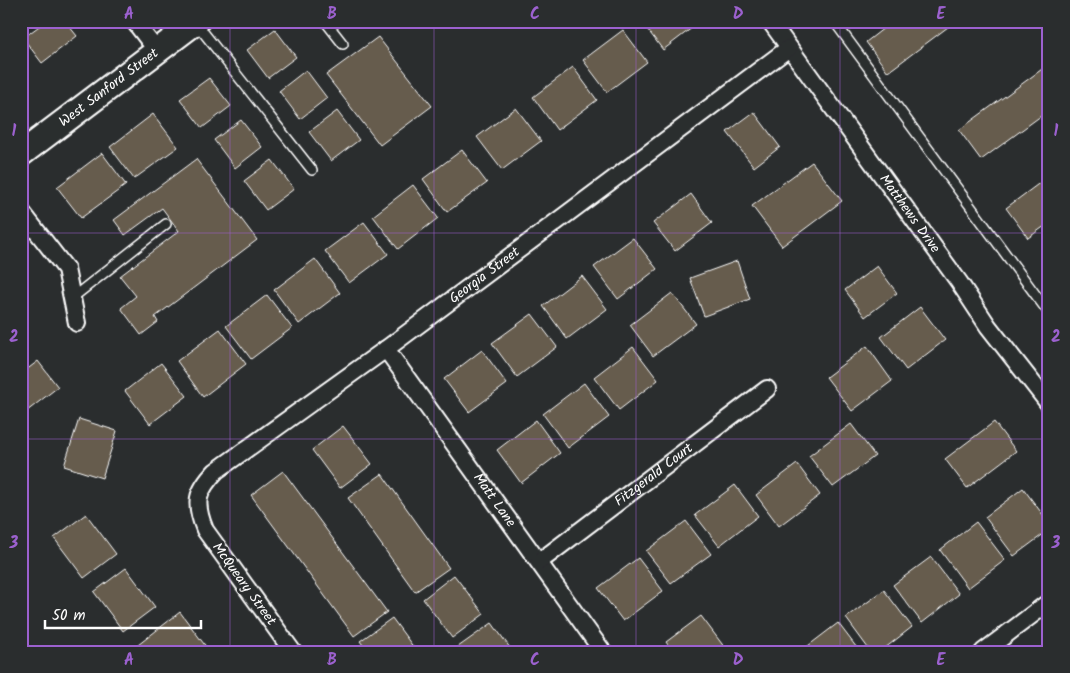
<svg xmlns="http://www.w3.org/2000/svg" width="1070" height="673" viewBox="0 0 1070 673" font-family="Kalam,sans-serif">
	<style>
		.building { fill: #665c4e; stroke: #fff }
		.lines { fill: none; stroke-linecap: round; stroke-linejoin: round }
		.lane-casing { stroke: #fff; stroke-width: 12 }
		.street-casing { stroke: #fff; stroke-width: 20 }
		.secondary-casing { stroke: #fff; stroke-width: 28 }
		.lane { stroke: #2a2d2e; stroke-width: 9 }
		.street { stroke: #2a2d2e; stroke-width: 16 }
		.secondary { stroke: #2a2d2e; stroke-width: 24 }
		.grid { fill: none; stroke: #9c61cf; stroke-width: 1; stroke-opacity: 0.55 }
		.labels { text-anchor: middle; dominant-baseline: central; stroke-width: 5; stroke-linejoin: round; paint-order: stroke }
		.street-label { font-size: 14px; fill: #fff; stroke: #2a2d2e }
		.neatline { fill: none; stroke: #9c61cf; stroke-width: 2 }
		.grid-label { font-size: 16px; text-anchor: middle; font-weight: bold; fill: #9c61cf }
	</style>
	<rect width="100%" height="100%" fill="#2a2d2e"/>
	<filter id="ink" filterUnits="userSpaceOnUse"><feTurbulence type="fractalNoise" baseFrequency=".02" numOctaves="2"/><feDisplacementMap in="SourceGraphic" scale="10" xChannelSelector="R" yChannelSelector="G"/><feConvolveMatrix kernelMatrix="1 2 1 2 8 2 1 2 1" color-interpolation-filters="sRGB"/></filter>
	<g filter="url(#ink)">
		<!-- building -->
		<g class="building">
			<polygon points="46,21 65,21 77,36 42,63 23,38"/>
			<polygon points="641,21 701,21 663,50"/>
			<polygon points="893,21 956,21 888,72 866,42"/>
			<polygon points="275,29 296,57 268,78 247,50"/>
			<polygon points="623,30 647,62 607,92 583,60"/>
			<polygon points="378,37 432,106 380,145 326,75"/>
			<polygon points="1049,64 1049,110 981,160 959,130"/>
			<polygon points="573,67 597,100 557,130 533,97"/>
			<polygon points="306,70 327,98 300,119 279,91"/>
			<polygon points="209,78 231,106 202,128 180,99"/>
			<polygon points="516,108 541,141 502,170 477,137"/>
			<polygon points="337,111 359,140 331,161 309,132"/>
			<polygon points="754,112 780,147 754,167 727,132"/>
			<polygon points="153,114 178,147 134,179 110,147"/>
			<polygon points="241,120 262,147 235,168 214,140"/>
			<polygon points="462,150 487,183 447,212 423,179"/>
			<polygon points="102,153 126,185 81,218 57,187"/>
			<polygon points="196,159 257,240 155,317 158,322 141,335 121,308 136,296 120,276 179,231 162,208 125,235 114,220"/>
			<polygon points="272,160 294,189 266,210 244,181"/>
			<polygon points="812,162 842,201 782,246 752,206"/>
			<polygon points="1049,176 1049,223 1028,238 1006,208"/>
			<polygon points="413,185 438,218 398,249 373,216"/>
			<polygon points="691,194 712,223 675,251 653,223"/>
			<polygon points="364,222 388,254 349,283 325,251"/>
			<polygon points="633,238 657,269 618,299 594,267"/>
			<polygon points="315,259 340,293 299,324 274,290"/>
			<polygon points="737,261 750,299 704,316 690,278"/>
			<polygon points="877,266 897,293 865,317 845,290"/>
			<polygon points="582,276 607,309 567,339 543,306"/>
			<polygon points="672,293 696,324 653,356 630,325"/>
			<polygon points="267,295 292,328 251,359 226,326"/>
			<polygon points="920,307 945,340 906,370 881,337"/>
			<polygon points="532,314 557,347 517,377 492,343"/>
			<polygon points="220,329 246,364 203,397 177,361"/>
			<polygon points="867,346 892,381 852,411 826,377"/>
			<polygon points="633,347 658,380 619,410 594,377"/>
			<polygon points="482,350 507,384 469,412 444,379"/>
			<polygon points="38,361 58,387 22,415 21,365 25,371"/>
			<polygon points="161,363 187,396 150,424 125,391"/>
			<polygon points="584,383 609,417 568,448 543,414"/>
			<polygon points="79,419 117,431 102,478 64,466"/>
			<polygon points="536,420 560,453 521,483 497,450"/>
			<polygon points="994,422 1016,451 967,488 945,459"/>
			<polygon points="851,424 875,456 833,487 809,456"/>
			<polygon points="343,426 372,464 340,488 312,450"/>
			<polygon points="797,464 820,495 779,526 756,495"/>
			<polygon points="283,471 387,612 354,636 251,495"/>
			<polygon points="382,474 449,568 415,592 348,498"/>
			<polygon points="735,485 758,516 719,546 695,515"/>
			<polygon points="1023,488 1049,523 1049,530 1014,556 985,517"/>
			<polygon points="86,514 116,554 84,578 54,538"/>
			<polygon points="686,521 711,554 671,583 646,551"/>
			<polygon points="976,522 1005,560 968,588 940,550"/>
			<polygon points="931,557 959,594 922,623 893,585"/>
			<polygon points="638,558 663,591 623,621 598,588"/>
			<polygon points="126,568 155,607 123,631 94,592"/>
			<polygon points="454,575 484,614 452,638 423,599"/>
			<polygon points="884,590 912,627 880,652 871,652 846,618"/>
			<polygon points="180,612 210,652 143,652 138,645"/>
			<polygon points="701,616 728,652 673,652 666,642"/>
			<polygon points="392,618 417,652 368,652 360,641"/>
			<polygon points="492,623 513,652 461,652 458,647"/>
			<polygon points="838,623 860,652 800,652"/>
		</g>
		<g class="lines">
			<!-- lane casing -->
			<g class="lane-casing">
				<g id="lane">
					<polyline points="325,21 343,44"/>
					<polyline points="834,21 1049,313"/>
					<polyline points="196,23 312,170"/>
					<polyline points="72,298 166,224"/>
				</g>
			</g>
			<!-- street casing -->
			<g class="street-casing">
				<g id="street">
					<polyline points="134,21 157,51"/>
					<path id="s1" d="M770 21 959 282 988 326 1049 404"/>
					<polyline points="21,211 66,269 77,323"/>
					<path id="s2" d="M386 349 603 652"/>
					<path id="s3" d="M539 562 767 389"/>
					<path id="s4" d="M293 652 205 530C194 503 196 492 216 471L386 349 789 48"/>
					<polyline points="983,652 1049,602"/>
				</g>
			</g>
			<!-- secondary casing -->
			<g class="secondary-casing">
				<g id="secondary">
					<path id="s5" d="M21 154 197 21"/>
				</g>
			</g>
			<!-- lane -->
			<use href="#lane" class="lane"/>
			<!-- street -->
			<use href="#street" class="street"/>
			<!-- secondary -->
			<use href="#secondary" class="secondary"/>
		</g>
	</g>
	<!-- grid -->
	<path class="grid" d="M230 21V652M434 21V652M636 21V652M840 21V652M21 233H1049M21 439H1049"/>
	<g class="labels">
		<!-- street labels -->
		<g class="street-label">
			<text stroke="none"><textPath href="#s5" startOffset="110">West Sanford Street</textPath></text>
			<text stroke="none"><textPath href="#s1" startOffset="238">Matthews Drive</textPath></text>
			<text stroke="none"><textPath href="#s4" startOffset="548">Georgia Street</textPath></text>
			<text stroke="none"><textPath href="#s3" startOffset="144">Fitzgerald Court</textPath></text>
			<text stroke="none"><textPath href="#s2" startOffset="186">Matt Lane</textPath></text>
			<text transform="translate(244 584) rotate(54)">McQueary Street</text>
		</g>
	</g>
	<!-- margin -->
	<rect width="1070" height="673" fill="none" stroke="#2a2d2e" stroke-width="55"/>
	<!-- scale -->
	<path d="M45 620v8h156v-8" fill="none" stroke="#ffffff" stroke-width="2.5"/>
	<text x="52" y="620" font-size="15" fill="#ffffff" stroke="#2a2d2e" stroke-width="4" paint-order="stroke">50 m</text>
	<rect x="28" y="28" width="1014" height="618" class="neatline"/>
	<g class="grid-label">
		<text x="129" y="19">A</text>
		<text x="332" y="19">B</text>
		<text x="535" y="19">C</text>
		<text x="738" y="19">D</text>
		<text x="941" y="19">E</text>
		<text x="14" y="136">1</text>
		<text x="1056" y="136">1</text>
		<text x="14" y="342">2</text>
		<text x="1056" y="342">2</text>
		<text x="14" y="548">3</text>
		<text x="1056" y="548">3</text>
		<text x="129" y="665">A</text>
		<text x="332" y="665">B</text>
		<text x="535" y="665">C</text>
		<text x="738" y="665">D</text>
		<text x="941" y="665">E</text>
	</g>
</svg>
